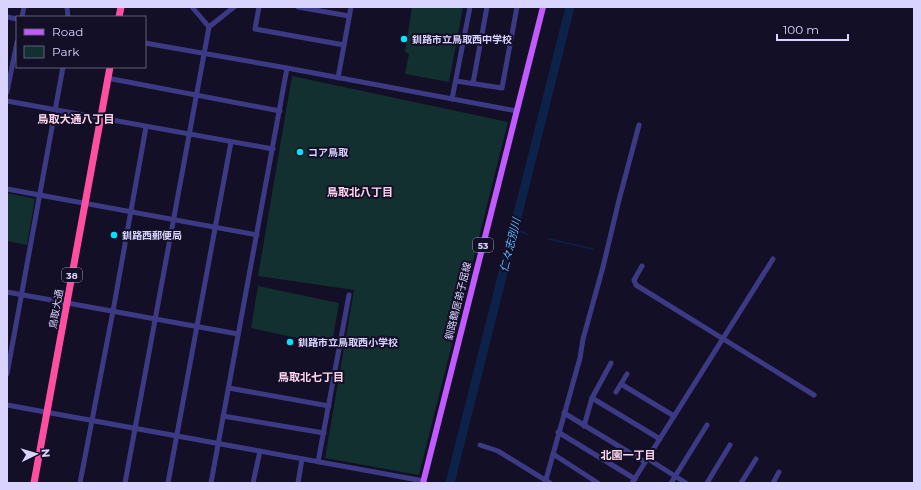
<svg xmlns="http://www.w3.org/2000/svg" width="921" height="490" viewBox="0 0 921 490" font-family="Montserrat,'Noto Sans JP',sans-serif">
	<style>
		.green { fill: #12302f }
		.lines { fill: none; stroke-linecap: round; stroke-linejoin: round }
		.stream { stroke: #0c2248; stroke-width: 1.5 }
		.river { stroke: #0c2248; stroke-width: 9 }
		.minor { stroke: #3d3a85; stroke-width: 5 }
		.major { stroke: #c25bff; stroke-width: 6 }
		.highway { stroke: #ff4fa3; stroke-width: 7 }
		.poi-dot { fill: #00e5ff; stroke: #130f26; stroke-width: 1.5 }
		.labels { text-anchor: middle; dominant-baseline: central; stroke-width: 4; stroke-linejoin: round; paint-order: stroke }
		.shield { fill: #130f26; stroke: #9e99be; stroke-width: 1 }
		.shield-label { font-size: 9px; font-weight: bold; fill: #d9d4ff }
		.poi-label { font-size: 10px; font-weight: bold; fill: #d9d4ff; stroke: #130f26; text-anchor: start }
		.street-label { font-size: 10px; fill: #d9d4ff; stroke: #130f26 }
		.neighbourhood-label { font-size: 11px; font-weight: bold; fill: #ffd6f0; stroke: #130f26 }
		.water-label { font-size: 11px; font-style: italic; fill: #62b6ff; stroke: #130f26 }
	</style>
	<rect width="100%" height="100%" fill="#130f26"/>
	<!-- green -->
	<g class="green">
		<polygon points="412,7 463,7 449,82 405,74 409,54 405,52"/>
		<polygon points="292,76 508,122 419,475 325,458 354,290 258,276"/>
		<polygon points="7,193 35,199 27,245 7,241"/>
		<polygon points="258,286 339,303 333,338 324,344 251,328"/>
	</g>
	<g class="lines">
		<!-- stream -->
		<g class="stream">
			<polyline points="514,229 527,234"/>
			<polyline points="549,239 593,249"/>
		</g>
		<!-- river -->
		<polyline class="river" points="450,483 570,7"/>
		<!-- minor -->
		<g class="minor">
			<polyline points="67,7 68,17"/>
			<polyline points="192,7 209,27"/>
			<polyline points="259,7 255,29 344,45"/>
			<polyline points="298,7 349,16"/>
			<polyline points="7,17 17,19"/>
			<polyline points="22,17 24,7"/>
			<polyline points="145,43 287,68 517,111"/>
			<polyline points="107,78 280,111"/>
			<polyline points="338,78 351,7"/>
			<polyline points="456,81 502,88 517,7"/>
			<polyline points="473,83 487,7"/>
			<polyline points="7,92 17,42"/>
			<polyline points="452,99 470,7"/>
			<polyline points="7,101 273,149"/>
			<polyline points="7,189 257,235"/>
			<polyline points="642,266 634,280 636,285 814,395"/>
			<polyline points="7,292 238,334"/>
			<polyline points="7,374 63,67"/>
			<polyline points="621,384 674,416"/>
			<polyline points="229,388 329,406"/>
			<polyline points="616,392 627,374"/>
			<polyline points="592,398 660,439"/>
			<polyline points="7,405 424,481"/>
			<polyline points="564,413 645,462"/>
			<polyline points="223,416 324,433"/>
			<polyline points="584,426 592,398 611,363"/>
			<polyline points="558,432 635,479"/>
			<polyline points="480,445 498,451 550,483"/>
			<polyline points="553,454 598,483"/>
			<polyline points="648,459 686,483"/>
			<polyline points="318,462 349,295"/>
			<polyline points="80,483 113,311 146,127"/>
			<polyline points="125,483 209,27 234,7"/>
			<polyline points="168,483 231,142"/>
			<polyline points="211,483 287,68"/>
			<polyline points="253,483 260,451"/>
			<polyline points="298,483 302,459"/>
			<polyline points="545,483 580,358 583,339 603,267 619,200 639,125"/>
			<polyline points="632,483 773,259"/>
			<polyline points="671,483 707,425"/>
			<polyline points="707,483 730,445"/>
			<polyline points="741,483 756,459"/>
			<polyline points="773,483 779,472"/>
		</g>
		<!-- major -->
		<polyline class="major" points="423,483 543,7"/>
		<!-- highway -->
		<g class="highway">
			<polyline points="119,17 121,7"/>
			<polyline points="34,483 110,67"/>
		</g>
	</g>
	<!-- markers -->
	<g class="poi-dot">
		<circle cx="404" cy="39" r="4"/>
		<circle cx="300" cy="152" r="4"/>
		<circle cx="114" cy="235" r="4"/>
		<circle cx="290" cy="342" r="4"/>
	</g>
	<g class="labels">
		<!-- shield labels -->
		<g class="shield">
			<rect x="473" y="238" width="20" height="14" rx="3"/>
			<rect x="62" y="268" width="20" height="14" rx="3"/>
		</g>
		<g class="shield-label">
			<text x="483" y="245">53</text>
			<text x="72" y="275">38</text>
		</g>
		<!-- poi labels -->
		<g class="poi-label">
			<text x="412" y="39">釧路市立鳥取西中学校</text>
			<text x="308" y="152">コア鳥取</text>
			<text x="122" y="235">釧路西郵便局</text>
			<text x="298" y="342">釧路市立鳥取西小学校</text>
		</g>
		<!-- street labels -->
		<g class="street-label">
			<text transform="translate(458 301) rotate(-76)">釧路鶴居弟子屈線</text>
			<text transform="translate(56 309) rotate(-80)">鳥取大通</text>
		</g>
		<!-- neighbourhood labels -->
		<g class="neighbourhood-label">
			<text x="76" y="119">鳥取大通八丁目</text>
			<text x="360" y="192">鳥取北八丁目</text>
			<text x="311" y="377">鳥取北七丁目</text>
			<text x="628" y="455">北園一丁目</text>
		</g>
		<!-- water labels -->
		<g class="water-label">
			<text transform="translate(510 245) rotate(-76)">仁々志別川</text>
		</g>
	</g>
	<!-- border -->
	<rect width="921" height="490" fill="none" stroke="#d9d4ff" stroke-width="16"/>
	<!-- legend -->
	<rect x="16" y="16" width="130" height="52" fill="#130f26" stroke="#625e7d"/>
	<rect x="24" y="29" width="20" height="6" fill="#c25bff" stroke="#625e7d"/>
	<text x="52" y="36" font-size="12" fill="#d9d4ff">Road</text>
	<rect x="24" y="46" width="20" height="12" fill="#12302f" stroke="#625e7d"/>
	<text x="52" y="56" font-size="12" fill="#d9d4ff">Park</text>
	<!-- north arrow -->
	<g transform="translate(36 454) rotate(85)" stroke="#130f26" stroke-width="3" paint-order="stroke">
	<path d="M0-3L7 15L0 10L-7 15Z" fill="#d9d4ff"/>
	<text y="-6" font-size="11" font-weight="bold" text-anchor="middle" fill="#d9d4ff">N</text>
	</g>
	<!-- scale -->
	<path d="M777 34v6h71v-6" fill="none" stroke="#d9d4ff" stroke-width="2"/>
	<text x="783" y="34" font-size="12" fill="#d9d4ff" stroke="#130f26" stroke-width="3" paint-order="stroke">100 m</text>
</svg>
